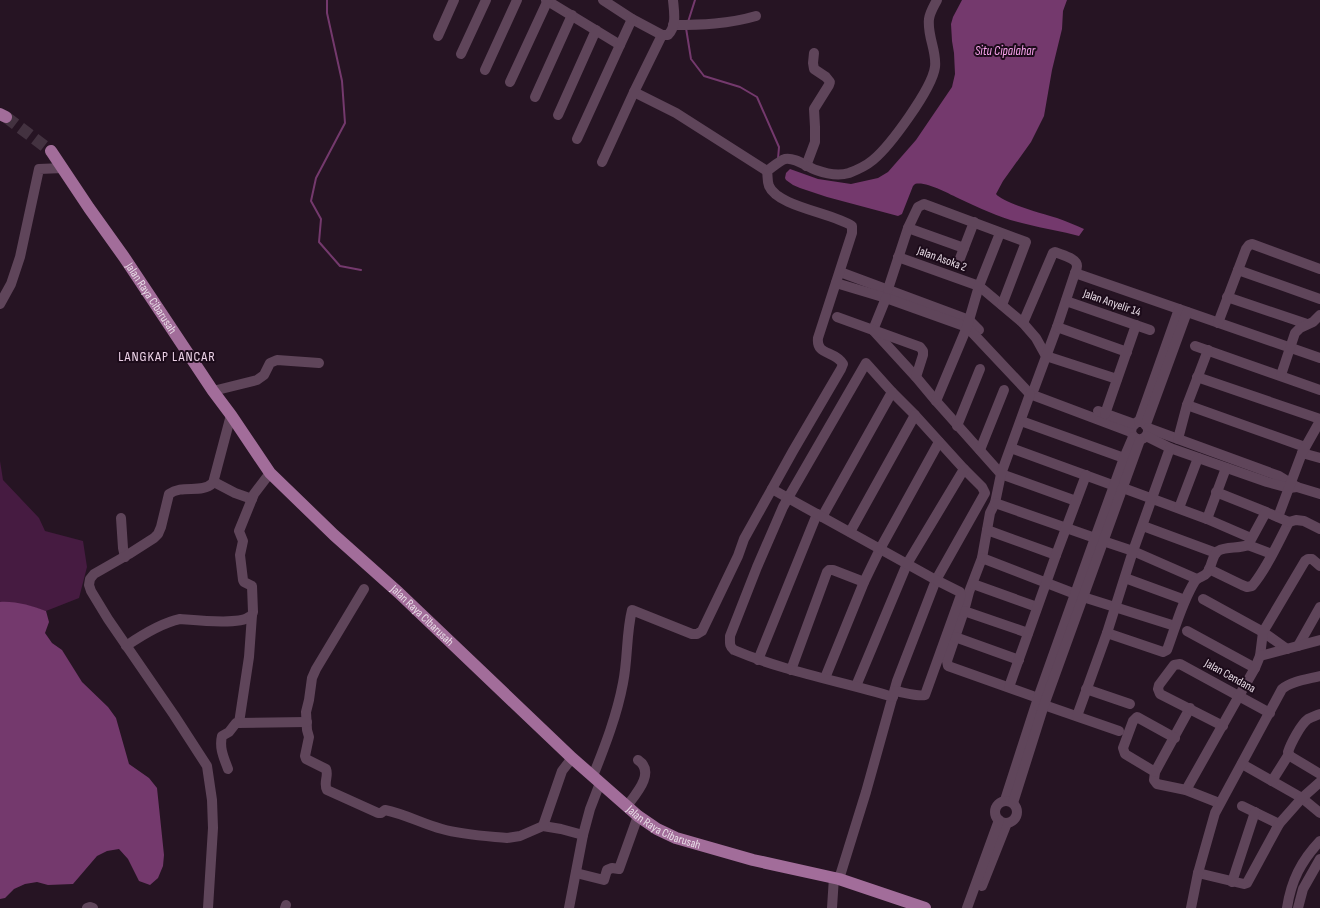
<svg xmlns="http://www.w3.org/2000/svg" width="1320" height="908" viewBox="0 0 1320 908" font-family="'Sofia Sans Condensed',sans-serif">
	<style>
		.green { fill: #461b41 }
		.water { fill: #74396d }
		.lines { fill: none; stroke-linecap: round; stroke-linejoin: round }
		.stream { stroke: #74396d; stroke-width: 2 }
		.major-tunnel { stroke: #433240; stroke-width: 12; stroke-dasharray: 12 6; stroke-linecap: butt }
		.minor { stroke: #5f455a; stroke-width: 10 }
		.major { stroke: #a26d9a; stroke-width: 12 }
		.labels { text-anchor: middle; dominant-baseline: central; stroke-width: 4; stroke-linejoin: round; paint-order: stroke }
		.street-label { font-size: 12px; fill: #e9dde7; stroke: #1c0b1a }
		.water-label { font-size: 13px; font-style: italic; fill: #faa4ee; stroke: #1c0b1a }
		.quarter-label { font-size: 14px; letter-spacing: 1px; fill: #edd3e8; stroke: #1c0b1a }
	</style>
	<rect width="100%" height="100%" fill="#261423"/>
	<!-- green -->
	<polygon class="green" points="0,461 3,480 39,518 45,531 83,541 87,567 79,598 46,611 30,606 7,602 0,602"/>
	<!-- water -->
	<g class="water">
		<path d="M962 0H1067L1063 11 1062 29 1052 70 1044 116 1031 142 1003 181 996 194C1003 203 1044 214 1057 218 1066 221 1075 225 1084 229L1079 236C1062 231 1044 229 1026 224 1003 219 981 209 960 199 949 194 926 181 915 184L913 186 902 214 898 216 827 197 800 188 793 185 786 180 785 178 786 173 790 169 818 179 851 184 878 178 888 172 916 140 952 87 955 74 954 53 952 41 951 24 953 17Z"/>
		<path d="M0 602C16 601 32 606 46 611L49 622 45 633 52 643 62 650 82 682 108 707 116 718 129 764 149 778 157 788 164 855 163 866 158 878 150 885 139 881 128 859 119 849 107 851 97 856 73 884 48 885 37 882 25 884 14 889 5 898 0 899Z"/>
	</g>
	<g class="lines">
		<!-- stream -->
		<g class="stream">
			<polyline points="327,0 327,13 342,81 345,123 316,178 311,201 321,219 319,242 340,266 361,270"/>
			<polyline points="688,22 695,0"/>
			<polyline points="686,28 691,59 704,76 740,87 757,97 779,147 778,159"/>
		</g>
		<!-- major-tunnel -->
		<polyline class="major-tunnel" points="6,117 51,151"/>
		<!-- minor -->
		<g class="minor">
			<polyline points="546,0 620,45 577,139"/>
			<polyline points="603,0 632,19 662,35"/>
			<path d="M673 25C701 25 729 24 756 16"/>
			<polyline points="438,36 454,0"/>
			<polyline points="620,45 632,19"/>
			<polyline points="461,54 486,0"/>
			<polyline points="485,70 517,0"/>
			<polyline points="510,82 548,0"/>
			<polyline points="634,92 676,113 767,171"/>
			<polyline points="535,97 572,15"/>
			<polyline points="558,115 596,30"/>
			<path d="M602 162 634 92 662 35H668C677 26 674 11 673 0"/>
			<polyline points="806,166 815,142 815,127 814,109 829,85 830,82 826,77 814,69 813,63 814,53"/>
			<polyline points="908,228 964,248"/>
			<polyline points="898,257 979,286 1023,323 1036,338 1046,356 1117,379"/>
			<polyline points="959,261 974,222"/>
			<polyline points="1238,270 1320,299"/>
			<polyline points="840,272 969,320 979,330"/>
			<polyline points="1075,273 1320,358"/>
			<path d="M836 283 886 298 967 327 1030 394 1131 432C1135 443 1149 441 1148 428L1143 422H1137L1132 427 1131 432"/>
			<polyline points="888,289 908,228 918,207 924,204 1026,242 1002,305"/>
			<polyline points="1227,297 1307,324"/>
			<polyline points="886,298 873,330 916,377 936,401 1001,474 1076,501"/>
			<polyline points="1066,301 1150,330"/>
			<polyline points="0,304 11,284 20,257 39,169 63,168"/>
			<polyline points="837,317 920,347 923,351 923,355 916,377"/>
			<path d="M1023 323 1053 253 1055 252C1061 255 1077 258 1077 266 1077 269 1076 271 1075 273L1057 327 1034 389"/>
			<polyline points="1218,323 1246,249 1249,245 1252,244 1320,269"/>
			<polyline points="1057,327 1127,352"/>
			<polyline points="1195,346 1320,390"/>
			<polyline points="1281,375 1295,333 1300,328 1313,322 1320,315"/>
			<polyline points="1197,377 1320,419"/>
			<polyline points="213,391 257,380 264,375 270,363 277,360 319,363"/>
			<polyline points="1030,394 1001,474 995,503 990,513 982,558 969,592 964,611 947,661 948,666 1038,698"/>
			<polyline points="936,401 967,327 979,286 1000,233"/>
			<polyline points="1187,405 1305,447"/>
			<polyline points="1098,411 1134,424"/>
			<polyline points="1105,414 1136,325"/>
			<polyline points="1021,421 1124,458"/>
			<polyline points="1139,422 1179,309"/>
			<polyline points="1146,424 1187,312"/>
			<polyline points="957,426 980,369"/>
			<polyline points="1148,428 1279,476 1297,487 1320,494"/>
			<polyline points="1146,436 1170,448 1267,482 1289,488 1297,487"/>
			<polyline points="1178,439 1187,405 1208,350"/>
			<polyline points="1011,448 1115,486"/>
			<polyline points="980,450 1004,390"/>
			<polyline points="1302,453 1320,458"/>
			<polyline points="214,482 235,493 252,499"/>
			<polyline points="1123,488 1207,519 1251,538"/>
			<polyline points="772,489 788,498 866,363 892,392 915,415 964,469 982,487 985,493 936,580 897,681 866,792 839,879"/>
			<polyline points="1216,492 1266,512"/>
			<polyline points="995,503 1095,538"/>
			<polyline points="1179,508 1198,458"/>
			<polyline points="822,517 892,392"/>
			<polyline points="1278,517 1302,453 1320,421"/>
			<polyline points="121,518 123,548 125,557"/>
			<polyline points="1207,519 1226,468"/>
			<polyline points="1143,526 1216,553"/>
			<polyline points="987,530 1056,555"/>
			<polyline points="850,532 915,415"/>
			<polyline points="1103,541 1133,551 1197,579"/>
			<polyline points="1248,545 1272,554"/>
			<polyline points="982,558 1083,597 1175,626"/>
			<path d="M1209 569 1242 585 1247 587 1252 586C1267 568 1278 543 1289 522"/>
			<polyline points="1125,578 1185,600"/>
			<polyline points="973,584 1037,607"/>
			<path d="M364 589 316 669 312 678 309 700 306 712 307 730 309 737 305 756 306 759 326 769C329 776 323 783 327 790L378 813H381L385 810C405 814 423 824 442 829 463 835 486 836 507 838L520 836 543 826 561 829 583 835"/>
			<polyline points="1203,599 1263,632 1287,649"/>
			<polyline points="964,611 1028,633"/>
			<polyline points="1187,631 1255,668"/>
			<path d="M1107 633 1163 652 1167 650C1176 626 1182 602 1195 581 1198 577 1204 577 1207 573 1212 567 1212 555 1218 551 1227 546 1238 549 1248 545L1266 512 1289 522 1296 520 1304 521 1320 529"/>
			<polyline points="955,637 1019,660"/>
			<path d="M126 646C142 635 161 623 180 619 194 620 239 625 249 617 252 616 252 615 253 612L252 586 244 582 243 580 240 555 243 541 239 531 254 494 270 473"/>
			<polyline points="1298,646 1320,607"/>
			<polyline points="1260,656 1263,632 1305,561 1308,559 1312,559 1320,566"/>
			<polyline points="758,660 817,514"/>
			<polyline points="791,670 827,572 829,570 833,570 864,582"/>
			<polyline points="825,678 864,582 880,549 939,442"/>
			<polyline points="856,686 907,564 964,469"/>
			<polyline points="1009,687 1056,555 1086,475"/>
			<polyline points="1086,689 1130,704"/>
			<path d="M893 697C840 681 786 672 734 650 729 646 730 643 730 636L757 567 783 507 788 498 936 580 960 592 961 595 925 695C919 697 902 692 895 691"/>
			<polyline points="1044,705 1119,731"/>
			<polyline points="1190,708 1155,772 1154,780 1157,784 1186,790 1219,803"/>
			<path d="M1320 714C1316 715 1312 717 1308 719 1301 724 1291 743 1288 752L1290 756 1320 774"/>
			<polyline points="1077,716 1107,633 1133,551 1170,448"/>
			<polyline points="239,723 249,657 252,615"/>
			<polyline points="1223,726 1160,694 1158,689 1159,685 1174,665 1180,664 1270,713"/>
			<polyline points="1242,764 1302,798 1320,813"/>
			<path d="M228 769C224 758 219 748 222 736L229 732 236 723 307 722"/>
			<polyline points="1155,772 1125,754 1123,748 1133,721 1137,717 1175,738"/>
			<path d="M593 776C605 746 617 715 623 683 628 659 626 634 632 610L692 634H697L702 631 738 556 744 539 793 451 841 369 843 364C835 350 816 356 818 338L852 233V226C834 213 778 207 769 186 767 181 768 176 767 171 773 167 779 161 785 159 795 157 807 167 816 170 827 174 839 176 849 173 857 170 867 165 873 160 890 146 932 89 935 67 937 51 927 36 929 19 930 12 934 6 937 0"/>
			<polyline points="1272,781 1289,754"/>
			<polyline points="1186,790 1239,696 1255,668 1260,656 1320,640"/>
			<polyline points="1005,800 1038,698 1095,538 1124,458 1133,437"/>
			<circle cx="1006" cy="812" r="11"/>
			<polyline points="1013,803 1044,705 1140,440"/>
			<path d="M627 806C636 794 656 772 638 760"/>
			<polyline points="1242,806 1279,824"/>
			<polyline points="543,826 562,771 572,758"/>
			<polyline points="576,873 604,880 607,870 612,868 619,869 638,816"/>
			<polyline points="1198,873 1244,884 1247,883 1279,824 1302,798 1320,782"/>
			<polyline points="1232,882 1255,812"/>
			<polyline points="982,886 1007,823"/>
			<polyline points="87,908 90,907 93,908"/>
			<path d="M208 908 213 828 212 800 207 766 174 715 108 619 91 591 89 585 90 579 94 574 129 554 154 538 158 534 161 527 169 494C183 484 201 494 213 483L231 415"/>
			<polyline points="285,908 286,905"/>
			<polyline points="569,908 583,835 590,809 600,783"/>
			<polyline points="832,908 834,877"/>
			<polyline points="967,908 999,820"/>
			<path d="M1191 908 1198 873 1215 813 1282 689C1291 681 1308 679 1320 676"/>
			<path d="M1287 908C1291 881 1301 861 1320 841"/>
			<polyline points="1298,908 1303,889 1320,859"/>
		</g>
		<!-- major -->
		<g class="major">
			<polyline points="0,114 6,117"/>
			<path id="s1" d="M51 151 89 208 124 257 213 391 231 415 270 473 334 535 399 593 572 758 638 816 657 829 676 838 753 860 839 879 925 908"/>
		</g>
	</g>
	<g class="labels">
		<!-- street labels -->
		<g class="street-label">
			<text transform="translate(942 259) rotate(20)">Jalan Asoka 2</text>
			<text stroke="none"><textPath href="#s1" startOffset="178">Jalan Raya Cibarusah</textPath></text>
			<text transform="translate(1112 303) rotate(19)">Jalan Anyelir 14</text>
			<text stroke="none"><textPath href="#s1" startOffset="598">Jalan Raya Cibarusah</textPath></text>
			<text transform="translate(1230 676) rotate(29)">Jalan Cendana</text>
			<text stroke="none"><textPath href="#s1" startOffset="921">Jalan Raya Cibarusah</textPath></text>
		</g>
		<!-- water labels -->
		<g class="water-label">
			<text x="1005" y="51">Situ Cipalahar</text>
		</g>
		<!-- quarter labels -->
		<g class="quarter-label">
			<text x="167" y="356">LANGKAP LANCAR</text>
		</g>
	</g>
</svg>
